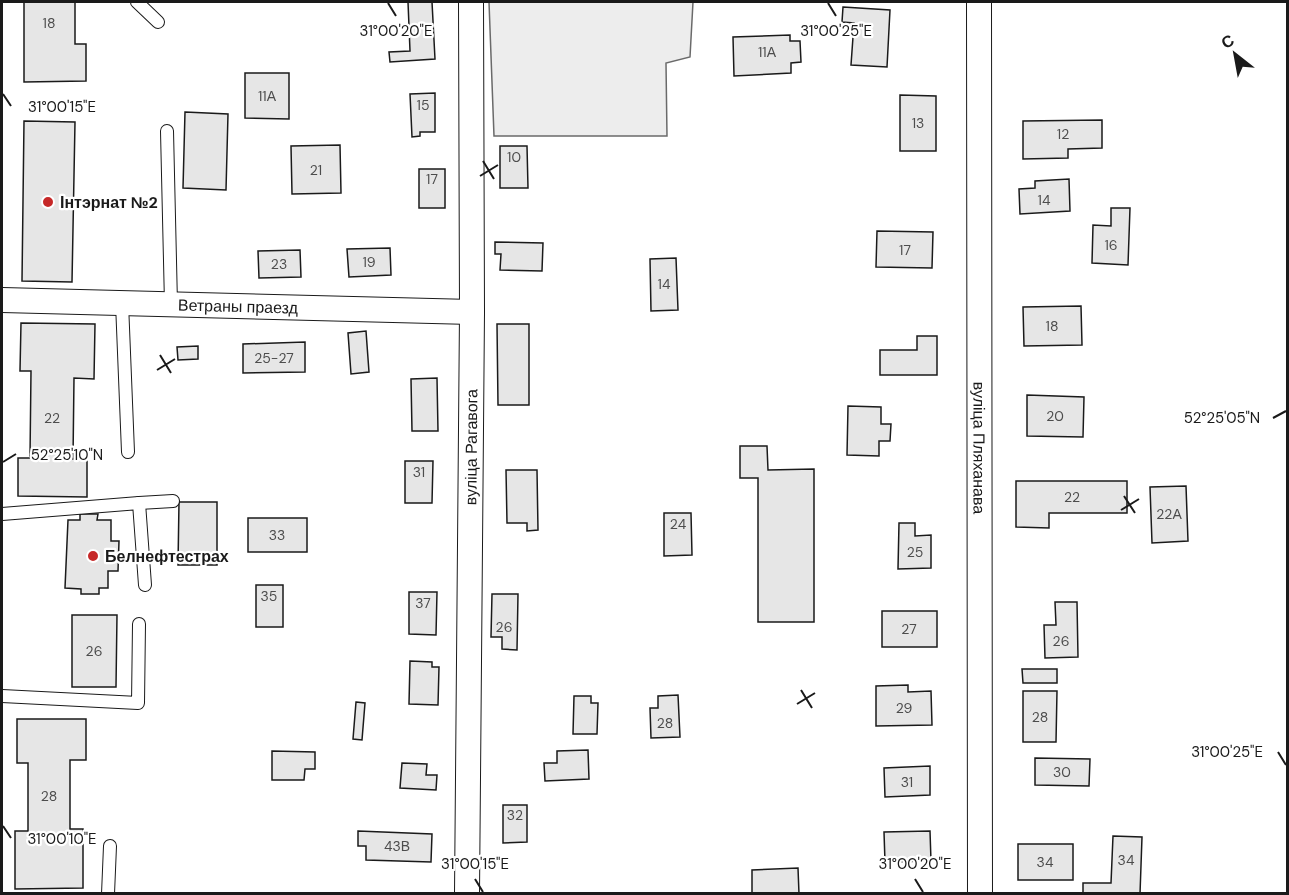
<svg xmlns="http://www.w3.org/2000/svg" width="1289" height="895" viewBox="0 0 1289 895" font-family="'DM Sans',sans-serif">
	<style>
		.built { fill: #ededed; stroke: #6a6a6a; stroke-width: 1.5 }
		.building { fill: #e6e6e6; stroke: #1a1a1a; stroke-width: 1.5 }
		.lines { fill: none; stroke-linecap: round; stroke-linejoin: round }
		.lane-casing { stroke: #1a1a1a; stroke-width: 14 }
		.street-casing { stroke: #1a1a1a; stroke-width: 26 }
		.lane { stroke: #fff; stroke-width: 12 }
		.street { stroke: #fff; stroke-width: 24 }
		.ticks { fill: none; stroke: #1a1a1a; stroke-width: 2 }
		.poi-dot { fill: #c62828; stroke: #fff; stroke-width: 2 }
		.labels { text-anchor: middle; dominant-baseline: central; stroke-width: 4.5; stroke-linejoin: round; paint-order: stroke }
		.number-label { font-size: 14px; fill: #4d4d4d }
		.poi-label { font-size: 16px; font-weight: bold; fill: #1a1a1a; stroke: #fff; text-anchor: start }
		.street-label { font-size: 16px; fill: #1a1a1a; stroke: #fff }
		.ticks-label { font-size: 15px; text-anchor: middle; fill: #1a1a1a; stroke: #fff; stroke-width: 4.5; stroke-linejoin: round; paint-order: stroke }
	</style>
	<rect width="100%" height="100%" fill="#fff"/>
	<!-- built -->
	<polygon class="built" points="489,2 693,2 690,57 666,63 667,136 494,136"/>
	<!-- building -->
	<g class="building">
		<polygon points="24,2 75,2 75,44 86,44 86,81 24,82"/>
		<polygon points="408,2 432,2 435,59 390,62 389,52 410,51"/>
		<polygon points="843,7 890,10 887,67 851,65 854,23 842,22"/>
		<polygon points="790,35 790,41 800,41 801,62 791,63 791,73 734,76 733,37"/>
		<polygon points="245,73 289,73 289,119 245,118"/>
		<polygon points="435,93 435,132 420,132 420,136 412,137 410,94"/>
		<polygon points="900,95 936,96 936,151 900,151"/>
		<polygon points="185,112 228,114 226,190 183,188"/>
		<polygon points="1102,120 1102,148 1068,149 1068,158 1023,159 1023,121"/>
		<polygon points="24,121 75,122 72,282 22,281"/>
		<polygon points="340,145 341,193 292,194 291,146"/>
		<polygon points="500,146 527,146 528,188 500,188"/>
		<rect x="419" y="169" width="26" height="39"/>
		<polygon points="1069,179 1070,211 1020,214 1019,189 1035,188 1035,181"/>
		<polygon points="1111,208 1130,208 1128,265 1092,263 1093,225 1111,226"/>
		<polygon points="877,231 933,232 932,268 876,267"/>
		<polygon points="495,242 543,243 542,271 500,270 501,254 495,254"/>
		<polygon points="390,248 391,275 349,277 347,249"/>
		<polygon points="300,250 301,277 259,278 258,251"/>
		<polygon points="676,258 678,310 651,311 650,259"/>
		<polygon points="1081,306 1082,345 1024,346 1023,307"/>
		<polygon points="21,323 95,324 94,379 74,378 73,459 87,459 87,497 18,496 18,458 30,458 31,371 20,371"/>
		<polygon points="497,324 529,324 529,405 498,405"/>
		<polygon points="366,331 369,372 351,374 348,333"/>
		<polygon points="917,336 937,336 937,375 880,375 880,350 917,350"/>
		<polygon points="305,342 305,372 243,373 243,344"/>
		<polygon points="198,346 198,359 178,360 177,347"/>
		<polygon points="437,378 438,431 412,431 411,379"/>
		<polygon points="1027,395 1084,397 1083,437 1027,436"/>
		<polygon points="848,406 881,407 881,424 891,424 890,441 879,441 879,456 847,455"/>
		<polygon points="740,446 767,446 768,470 814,469 814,622 758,622 758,478 740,478"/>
		<polygon points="405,461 433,461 432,503 405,503"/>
		<polygon points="506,470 537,470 538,530 527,531 527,523 507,523"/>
		<polygon points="1016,481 1127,481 1127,513 1049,513 1049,528 1016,527"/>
		<polygon points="1186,486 1188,541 1152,543 1150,487"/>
		<polygon points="179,502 217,502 217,565 178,565"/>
		<polygon points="664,513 691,513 692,555 664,556"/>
		<polygon points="80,514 98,514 97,520 111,520 111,541 119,541 118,571 108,571 108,588 99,588 99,594 81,594 81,589 65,588 68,520 80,520"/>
		<rect x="248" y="518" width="59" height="34"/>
		<polygon points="899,523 915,523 915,536 931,535 931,568 898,569"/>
		<rect x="256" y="585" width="27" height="42"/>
		<polygon points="409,592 437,592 436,635 409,634"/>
		<polygon points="492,594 518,594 517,650 502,649 502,637 491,637"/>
		<polygon points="1055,602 1077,602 1078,657 1045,658 1044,625 1056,625"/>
		<rect x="882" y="611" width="55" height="36"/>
		<polygon points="72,615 117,615 116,687 72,687"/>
		<polygon points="410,661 432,662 432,667 439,667 438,705 409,704"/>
		<polygon points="1022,669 1057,669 1057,683 1023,683"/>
		<polygon points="908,685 908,692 931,691 932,725 876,726 876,686"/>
		<polygon points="1023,691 1057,691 1056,742 1023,742"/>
		<polygon points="678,695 680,737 651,738 650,708 658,708 658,696"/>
		<polygon points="574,696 591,696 591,703 598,703 597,734 573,734"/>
		<polygon points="356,702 365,703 362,740 353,739"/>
		<polygon points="17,719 86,719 86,760 70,760 70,829 83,829 83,888 15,889 15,831 28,831 28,763 17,763"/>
		<polygon points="588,750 589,779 545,781 544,763 557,763 557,751"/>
		<polygon points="272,751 315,752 315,769 305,769 304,780 272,780"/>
		<polygon points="1035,758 1090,759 1089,786 1035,785"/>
		<polygon points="402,763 427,764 426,775 437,775 436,790 400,788"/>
		<polygon points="930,766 930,795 885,797 884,768"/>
		<polygon points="503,805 527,805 527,842 503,843"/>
		<polygon points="358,831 432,834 431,862 366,860 366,846 358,846"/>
		<polygon points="930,831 931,861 885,862 884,832"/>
		<polygon points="1113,836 1142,837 1140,894 1083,894 1083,883 1111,883"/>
		<rect x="1018" y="844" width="55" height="36"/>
		<polygon points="798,868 799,894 752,894 752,870"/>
	</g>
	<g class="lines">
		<!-- lane casing -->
		<g class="lane-casing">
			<g id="lane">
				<polyline points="137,2 158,22"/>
				<polyline points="167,131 171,304"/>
				<polyline points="122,303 128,452"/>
				<polyline points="139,503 173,501"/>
				<polyline points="2,514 139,503 145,585"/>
				<polyline points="2,696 138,703 139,624"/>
				<polyline points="108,894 110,846"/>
			</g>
		</g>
		<!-- street casing -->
		<g class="street-casing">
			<g id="street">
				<path id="s1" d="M979 2 980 894"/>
				<path id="s2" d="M2 300 472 312"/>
				<path id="s3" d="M467 894 472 312 471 2"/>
			</g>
		</g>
		<!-- lane -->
		<use href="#lane" class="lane"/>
		<!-- street -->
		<use href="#street" class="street"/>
	</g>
	<!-- ticks -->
	<path class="ticks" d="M388 3 396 16M828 3 836 16M3 94 11 106M483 161 494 179M480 176 498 165M160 355 171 373M157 370 175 359M1273 418 1286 411M3 462 16 454M1124 496 1135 513M1121 510 1139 499M801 690 812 708M797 704 815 693M1278 752 1286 765M3 826 11 838M475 879 483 892M915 879 923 892"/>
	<!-- markers -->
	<g class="poi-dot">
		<circle cx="48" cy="202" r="6"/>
		<circle cx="93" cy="556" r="6"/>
	</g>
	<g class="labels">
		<!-- number labels -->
		<g class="number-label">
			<text x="49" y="23">18</text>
			<text x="767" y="52">11А</text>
			<text x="267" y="96">11А</text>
			<text x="423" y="105">15</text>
			<text x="918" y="123">13</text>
			<text x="1063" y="134">12</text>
			<text x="514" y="157">10</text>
			<text x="316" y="170">21</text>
			<text x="432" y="179">17</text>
			<text x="1044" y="200">14</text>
			<text x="1111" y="245">16</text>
			<text x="905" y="250">17</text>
			<text x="369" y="262">19</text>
			<text x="279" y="264">23</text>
			<text x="664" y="284">14</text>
			<text x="1052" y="326">18</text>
			<text x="274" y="358">25-27</text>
			<text x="1055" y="416">20</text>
			<text x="52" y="418">22</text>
			<text x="419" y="472">31</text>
			<text x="1072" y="497">22</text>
			<text x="1169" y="514">22А</text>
			<text x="678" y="524">24</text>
			<text x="277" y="535">33</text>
			<text x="915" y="552">25</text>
			<text x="269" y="596">35</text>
			<text x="423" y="603">37</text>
			<text x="504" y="627">26</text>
			<text x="909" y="629">27</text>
			<text x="1061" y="641">26</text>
			<text x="94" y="651">26</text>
			<text x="904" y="708">29</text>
			<text x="1040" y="717">28</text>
			<text x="665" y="723">28</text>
			<text x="1062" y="772">30</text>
			<text x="907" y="782">31</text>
			<text x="49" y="796">28</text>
			<text x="515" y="815">32</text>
			<text x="397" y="846">43В</text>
			<text x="1126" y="860">34</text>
			<text x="1045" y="862">34</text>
		</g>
		<!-- poi labels -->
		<g class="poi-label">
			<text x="60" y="202">Інтэрнат №2</text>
			<text x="105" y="556">Белнефтестрах</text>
		</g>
		<!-- street labels -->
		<g class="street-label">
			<text stroke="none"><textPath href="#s2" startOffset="236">Ветраны праезд</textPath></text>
			<text stroke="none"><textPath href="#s3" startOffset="447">вуліца Рагавога</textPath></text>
			<text stroke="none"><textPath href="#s1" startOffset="446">вуліца Пляханава</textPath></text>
		</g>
	</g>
	<g class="ticks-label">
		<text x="396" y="36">31°00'20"E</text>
		<text x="836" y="36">31°00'25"E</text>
		<text x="62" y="112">31°00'15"E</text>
		<text x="1222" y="423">52°25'05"N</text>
		<text x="67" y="460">52°25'10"N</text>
		<text x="1227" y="757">31°00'25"E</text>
		<text x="62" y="844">31°00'10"E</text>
		<text x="475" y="869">31°00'15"E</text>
		<text x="915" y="869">31°00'20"E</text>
	</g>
	<!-- border -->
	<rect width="1289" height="895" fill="none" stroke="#1a1a1a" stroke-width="6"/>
	<!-- north arrow -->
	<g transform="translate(1235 54) rotate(329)" stroke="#ffffff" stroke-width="4.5" paint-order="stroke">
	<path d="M0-4.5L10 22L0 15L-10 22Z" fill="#1a1a1a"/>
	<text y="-9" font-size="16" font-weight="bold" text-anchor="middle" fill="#1a1a1a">С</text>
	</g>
</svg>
